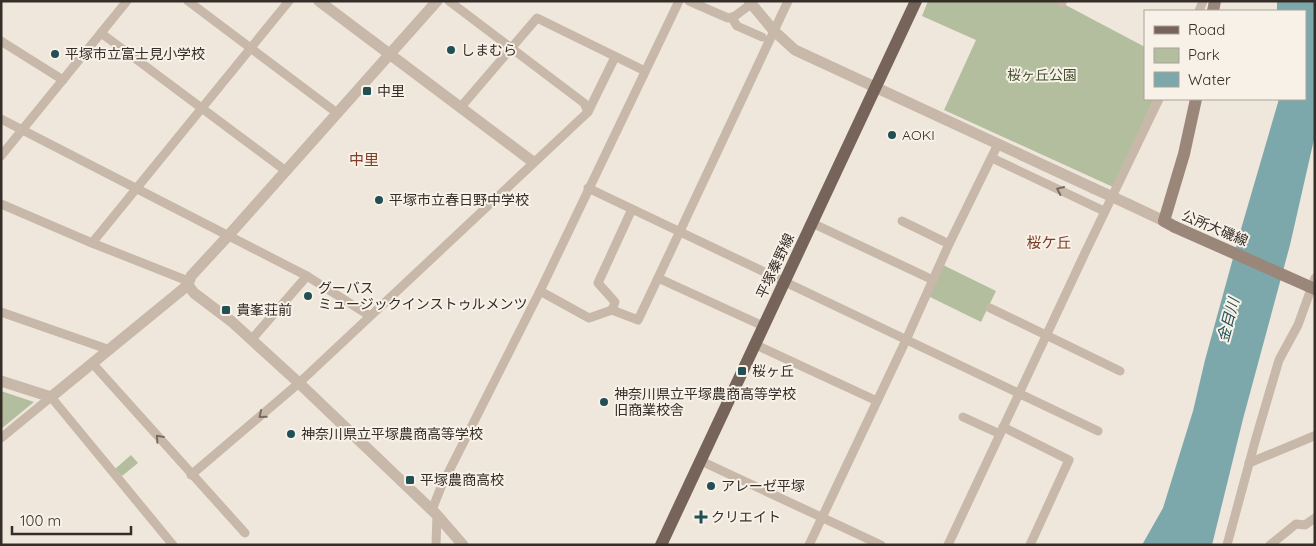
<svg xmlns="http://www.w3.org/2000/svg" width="1316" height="546" viewBox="0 0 1316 546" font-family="Quicksand,'Noto Sans JP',sans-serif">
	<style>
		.green { fill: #b2be9d }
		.water { fill: #7da8ab }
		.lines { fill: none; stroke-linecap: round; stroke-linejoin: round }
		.minor { stroke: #c7b8a9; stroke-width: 9 }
		.tertiary { stroke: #c7b8a9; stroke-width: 11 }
		.secondary { stroke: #9b877a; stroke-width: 12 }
		.primary { stroke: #76645a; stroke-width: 12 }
		.tertiary-bridge { stroke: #c7b8a9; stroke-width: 11 }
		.secondary-bridge { stroke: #9b877a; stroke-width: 12 }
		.oneway { stroke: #776c62 }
		.poi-dot { fill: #214f54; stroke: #f8f1e8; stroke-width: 2 }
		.labels { text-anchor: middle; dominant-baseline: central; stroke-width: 4; stroke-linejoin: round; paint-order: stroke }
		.poi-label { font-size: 14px; fill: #352d28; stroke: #f8f1e8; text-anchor: start }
		.park-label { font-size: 14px; fill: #43512e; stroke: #f8f1e8 }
		.street-label { font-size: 14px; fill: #352d28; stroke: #f8f1e8 }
		.neighbourhood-label { font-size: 15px; fill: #7e3e27; stroke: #f8f1e8 }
		.water-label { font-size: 15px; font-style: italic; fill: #214f54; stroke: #f8f1e8 }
	</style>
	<rect width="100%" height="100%" fill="#f0e7dc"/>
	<!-- green -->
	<g class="green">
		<polygon points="928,1 1058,1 1145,47 1145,99 1154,99 1113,187 944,110 976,40 922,16"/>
		<polygon points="943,265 996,291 981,322 928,296"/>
		<polygon points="1,391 34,402 1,429"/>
		<polygon points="131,455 138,463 122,476 115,469"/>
	</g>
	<!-- water -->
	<polygon class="water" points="1277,1 1315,1 1315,135 1290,245 1243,419 1212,545 1142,545 1163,508 1193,411 1205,360 1241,229 1279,99 1305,99 1305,11 1277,11"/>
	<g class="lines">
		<!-- minor -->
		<g class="minor">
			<polyline points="188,1 337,113"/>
			<polyline points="449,1 584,103 588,112"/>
			<polyline points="689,1 728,18 735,16 751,4"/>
			<polyline points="1062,3 1062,1"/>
			<polyline points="1199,11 1203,1"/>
			<polyline points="732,18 737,26 762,37"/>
			<polyline points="101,33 286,171"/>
			<polyline points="1,41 63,80"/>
			<polyline points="460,108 537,18 645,71"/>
			<polyline points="1,119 307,276 370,316"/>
			<polyline points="1,156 127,1"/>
			<polyline points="992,158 1104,211"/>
			<polyline points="588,188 1098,431"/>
			<polyline points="1,204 92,243 183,279 188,285"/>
			<polyline points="902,221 949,244"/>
			<polyline points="812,223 933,280"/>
			<polyline points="92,243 289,1"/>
			<polyline points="658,278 788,1"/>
			<polyline points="540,291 589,318 612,310 638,320 658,278 763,326"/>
			<polyline points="990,308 1120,371"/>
			<polyline points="612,310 615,302 598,283 632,209"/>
			<polyline points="1,312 110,350"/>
			<polyline points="252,339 307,276"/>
			<polyline points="756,345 877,401"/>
			<polyline points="93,364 245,533"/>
			<polyline points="963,417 1000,434"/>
			<polyline points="1003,427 1069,460 1030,545"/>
			<polyline points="1,438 51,397 173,545"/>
			<polyline points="701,461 881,545"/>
			<polyline points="1249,463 1314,436"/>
			<polyline points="191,475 299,383 588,112 615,57"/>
			<polyline points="432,510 441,487 540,291 679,1"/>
			<polyline points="436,545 437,515"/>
			<polyline points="809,545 906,340 949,244 998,144"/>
			<polyline points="948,545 1084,255 1159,99"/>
			<polyline points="1227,545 1256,438 1279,360 1298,325 1315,278"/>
			<polyline points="1270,545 1296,524 1305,525 1315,518"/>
		</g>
		<!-- tertiary -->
		<g class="tertiary">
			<polyline points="319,1 533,162"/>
			<polyline points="749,1 774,31 795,50 1093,188"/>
			<polyline points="1128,204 1164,221"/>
			<polyline points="188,285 194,293 231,321 299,383 437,515 463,545"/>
			<polyline points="1,381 51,397 188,285 191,276 228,236 437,1"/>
		</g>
		<!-- secondary -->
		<g class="secondary">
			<polyline points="1213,11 1215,1"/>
			<polyline points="1175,227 1164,221 1184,154 1196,99"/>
		</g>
		<!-- primary -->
		<polyline class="primary" points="661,545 916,1"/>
		<!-- tertiary-bridge -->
		<polyline class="tertiary-bridge" points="1093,188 1128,204"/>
		<!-- secondary-bridge -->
		<polyline class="secondary-bridge" points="1175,227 1315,289"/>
	</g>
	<!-- one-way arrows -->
	<defs><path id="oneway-chevron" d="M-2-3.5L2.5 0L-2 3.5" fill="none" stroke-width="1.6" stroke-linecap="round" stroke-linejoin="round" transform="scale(1.25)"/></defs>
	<g class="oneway">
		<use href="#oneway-chevron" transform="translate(1060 190) rotate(-155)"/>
		<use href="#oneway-chevron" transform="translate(262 415) rotate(140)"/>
		<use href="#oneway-chevron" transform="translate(159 438) rotate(-132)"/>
	</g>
	<!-- markers -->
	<g class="poi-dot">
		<circle cx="451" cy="50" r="5"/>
		<circle cx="55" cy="54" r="5"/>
		<rect x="362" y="86" width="10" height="10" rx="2.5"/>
		<circle cx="892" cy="135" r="5"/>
		<circle cx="379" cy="200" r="5"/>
		<circle cx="308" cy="296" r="5"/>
		<rect x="221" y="305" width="10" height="10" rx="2.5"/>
		<rect x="737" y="366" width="10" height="10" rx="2.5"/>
		<circle cx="604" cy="402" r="5"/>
		<circle cx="291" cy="434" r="5"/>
		<rect x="405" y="475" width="10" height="10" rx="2.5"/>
		<circle cx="711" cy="486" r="5"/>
		<path d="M698.5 509.5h5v5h5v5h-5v5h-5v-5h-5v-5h5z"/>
	</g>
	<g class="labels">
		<!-- poi labels -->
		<g class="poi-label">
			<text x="461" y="50">しまむら</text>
			<text x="65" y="54">平塚市立富士見小学校</text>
			<text x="377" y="91">中里</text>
			<text x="902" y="135">AOKI</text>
			<text x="389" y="200">平塚市立春日野中学校</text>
			<text x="318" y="288">グーバス<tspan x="318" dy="16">ミュージックインストゥルメンツ</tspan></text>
			<text x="236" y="310">貴峯荘前</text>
			<text x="752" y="371">桜ヶ丘</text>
			<text x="614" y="394">神奈川県立平塚農商高等学校<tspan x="614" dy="16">旧商業校舎</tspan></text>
			<text x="301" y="434">神奈川県立平塚農商高等学校</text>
			<text x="420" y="480">平塚農商高校</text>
			<text x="721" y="486">アレーゼ平塚</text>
			<text x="711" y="517">クリエイト</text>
		</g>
		<!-- park labels -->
		<g class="park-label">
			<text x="1042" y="75">桜ヶ丘公園</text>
		</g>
		<!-- street labels -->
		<g class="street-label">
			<text transform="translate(1215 228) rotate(23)">公所大磯線</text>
			<text transform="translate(775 266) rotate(-65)">平塚秦野線</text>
		</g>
		<!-- neighbourhood labels -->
		<g class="neighbourhood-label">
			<text x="364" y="159">中里</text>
			<text x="1049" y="242">桜ケ丘</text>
		</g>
		<!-- water labels -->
		<g class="water-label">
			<text transform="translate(1228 320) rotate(-75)">金目川</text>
		</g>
	</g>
	<!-- border -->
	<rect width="1316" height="546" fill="none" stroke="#352d28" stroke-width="5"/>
	<!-- legend -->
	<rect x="1144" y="10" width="162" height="90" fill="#f8f1e8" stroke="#aaa39b"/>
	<rect x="1154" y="26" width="25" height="8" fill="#76645a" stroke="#aaa39b"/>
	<text x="1188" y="35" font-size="15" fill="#352d28">Road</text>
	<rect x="1154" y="48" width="25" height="15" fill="#b2be9d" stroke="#aaa39b"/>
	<text x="1188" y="60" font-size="15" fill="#352d28">Park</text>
	<rect x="1154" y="72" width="25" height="15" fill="#7da8ab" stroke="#aaa39b"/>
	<text x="1188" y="85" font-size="15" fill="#352d28">Water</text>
	<!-- scale -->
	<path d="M12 526v8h119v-8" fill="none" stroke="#352d28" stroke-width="2.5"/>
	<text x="20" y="526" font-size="15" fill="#352d28" stroke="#f8f1e8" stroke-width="4" paint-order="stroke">100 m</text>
</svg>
